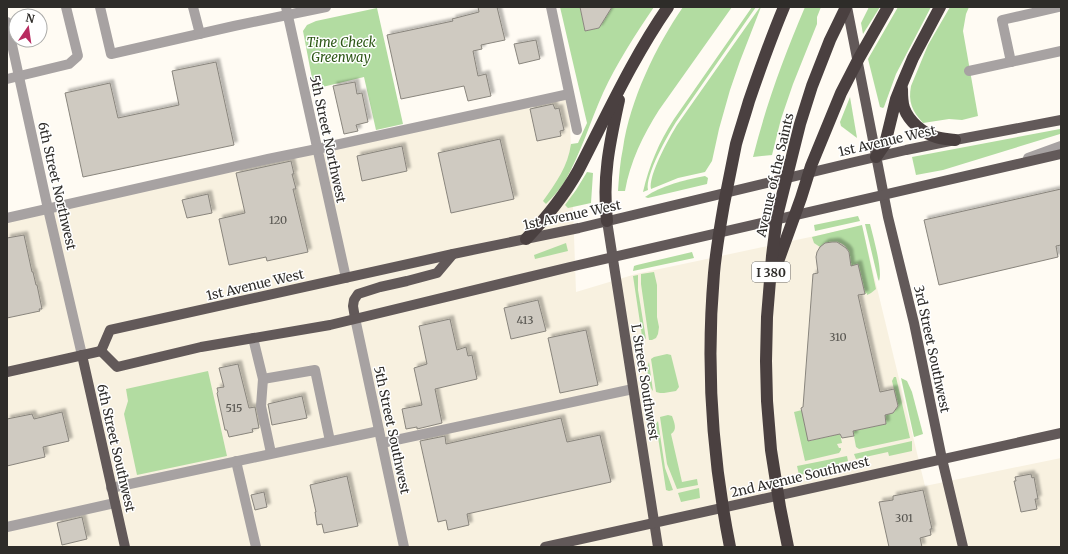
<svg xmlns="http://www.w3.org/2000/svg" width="1068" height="554" viewBox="0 0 1068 554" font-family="Merriweather,serif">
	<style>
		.built { fill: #f8f1e0 }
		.green { fill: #b2dca1 }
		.building { fill: #cfcac1; stroke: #89857d; filter: url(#shadow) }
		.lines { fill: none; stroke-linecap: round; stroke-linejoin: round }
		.minor { stroke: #a7a2a2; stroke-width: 10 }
		.major { stroke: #625959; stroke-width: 10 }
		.highway { stroke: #4a4040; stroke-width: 12 }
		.highway-bridge { stroke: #4a4040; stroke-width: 12 }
		.labels { text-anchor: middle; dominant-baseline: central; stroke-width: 3; stroke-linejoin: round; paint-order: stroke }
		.number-label { font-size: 11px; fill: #56544f }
		.shield { fill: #fff; stroke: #6d6b69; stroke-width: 1 }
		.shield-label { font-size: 12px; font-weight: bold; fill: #2e2c29 }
		.park-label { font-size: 13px; font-style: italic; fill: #2c5615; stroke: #fff }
		.street-label { font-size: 13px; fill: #2e2c29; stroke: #fff }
	</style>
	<defs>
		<filter id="shadow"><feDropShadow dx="3.5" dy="-3.5" stdDeviation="1" flood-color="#0004"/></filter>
	</defs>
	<rect width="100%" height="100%" fill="#fffbf3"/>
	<!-- built -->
	<polygon class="built" points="569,94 576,292 636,274 862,226 925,486 1061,458 1061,547 7,547 7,218"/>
	<!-- green -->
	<g class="green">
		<path d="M560 7H580L585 31 599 28 612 7H654C635 35 617 63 603 93 590 122 581 153 565 181 560 189 553 197 546 204L543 201C556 183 568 166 571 144L578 143 587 123Z"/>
		<path d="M683 7H732L659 110C643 135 630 162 625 191H618C619 176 620 162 623 148 630 100 656 46 683 7Z"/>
		<path d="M752 7H756L676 122C668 135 645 175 648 190L643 192C649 166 659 142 674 119Z"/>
		<path d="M760 7H761L740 61 730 90 719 129 712 161 705 172 678 178 651 189C648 176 669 138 677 125Z"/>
		<path d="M805 7H821L817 17V24L793 84 781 119 772 155 753 157C766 105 784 56 805 7Z"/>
		<polygon points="869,7 880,7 863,34 861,23"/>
		<polygon points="898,7 931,7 896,74 884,107 883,108 880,107 868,59"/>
		<path d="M950 7H969L966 14 963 31 978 116 962 120 949 119 923 123C912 111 908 102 911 86L928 45Z"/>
		<polygon points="377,8 403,124 376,130 364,77 314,89 303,31 307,25 316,21"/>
		<polygon points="850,97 857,138 841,126 840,122"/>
		<polygon points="1060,129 1060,134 943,170 916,175 912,157"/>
		<polygon points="587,172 593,173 591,203 568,208 565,205 576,190"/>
		<path d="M705 176 708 178 707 184 648 198 645 197C662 185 685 180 705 176Z"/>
		<polygon points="858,216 860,221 815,231 814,225"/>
		<path d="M865 224H870C873 236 883 271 879 281L878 279Z"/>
		<path d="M862 225 876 289 871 293 867 295V293L865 294 858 265 851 266C850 261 850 255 848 250 842 239 829 241 820 247L814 243 812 237Z"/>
		<polygon points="566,243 568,251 535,259 534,255"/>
		<polygon points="692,252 694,258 633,271 634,266 637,265"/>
		<polygon points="654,272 657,285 657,317 659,327 658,334 656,338 652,340 649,340 641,284 641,274"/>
		<polygon points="638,275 638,290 646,339 642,336 633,276"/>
		<polygon points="667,354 671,355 679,387 676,391 664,393 660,393 656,392 651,359 654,357"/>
		<path d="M649 362 653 391C648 386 646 368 649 362Z"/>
		<polygon points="208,371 227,456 137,475 124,414 128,401 126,389"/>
		<polygon points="894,377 896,377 910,438 859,449 856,447 853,431 886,424 885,415 893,413 898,406 892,381"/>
		<polygon points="901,378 907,381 912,392 923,434 914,437"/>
		<polygon points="802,410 809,441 840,434 842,443 837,444 839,448 841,448 841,450 839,453 805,461 794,412"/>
		<path d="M668 415 672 416C674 422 678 430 671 434L682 482 697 479 698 485 677 489 667 464 660 417Z"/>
		<polygon points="658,421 665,468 673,490 669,491 666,490 656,424"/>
		<polygon points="912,441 912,451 889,456 888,452 856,459 854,454"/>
		<polygon points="847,456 848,461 839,463 839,466 836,468 799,475 797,466"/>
		<polygon points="699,488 700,498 681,502 678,493"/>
	</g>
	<!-- building -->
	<g class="building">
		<polygon points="478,7 497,7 505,40 481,45 482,49 473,51 478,76 486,74 491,96 468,101 464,86 401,99 387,35 453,21 452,19 479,12"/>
		<polygon points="580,7 612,7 599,28 585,31"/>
		<polygon points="536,40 540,59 519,64 514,44"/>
		<polygon points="216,62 234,145 83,177 65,93 110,83 118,118 179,105 172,71"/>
		<polygon points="355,82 357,94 362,93 368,122 356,125 358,131 344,134 333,86"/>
		<polygon points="553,104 555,109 559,108 564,130 560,131 561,136 537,141 530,109"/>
		<polygon points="500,139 514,199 451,213 438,153"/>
		<polygon points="402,146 407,171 362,181 357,156"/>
		<polygon points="291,161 294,174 292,174 296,189 293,189 308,252 267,261 266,257 229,265 219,219 245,213 236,173"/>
		<polygon points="1061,189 1061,245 1056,246 1058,257 939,285 924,220"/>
		<polygon points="208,194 212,213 187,218 182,200"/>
		<polygon points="24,235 32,272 33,272 36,285 37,285 42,309 39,309 40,311 7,318 7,238"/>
		<polygon points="832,242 837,242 846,248 849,252 851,266 858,264 865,294 858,295 880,392 894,389 898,406 893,413 885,415 886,424 853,431 854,436 842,438 840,434 808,441 801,408 803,407 813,274 818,273 816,257 817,252 820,247 825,243"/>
		<polygon points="538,300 546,331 511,339 504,308"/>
		<polygon points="450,319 457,350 466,347 468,356 472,355 477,379 435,389 442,423 417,429 417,427 406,429 402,409 422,405 414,368 427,364 419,326"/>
		<polygon points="586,330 598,385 560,393 548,338"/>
		<polygon points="238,364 249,408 255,407 259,428 252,429 253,432 229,437 227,430 225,430 217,393 218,392 217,388 224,387 219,368"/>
		<polygon points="302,396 307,418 272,425 268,404"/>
		<polygon points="62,412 69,441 43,447 45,457 7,466 7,419 32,414 34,419"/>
		<polygon points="561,418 567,442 600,435 611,482 467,514 469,525 448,530 446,520 438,522 420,441 445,436 446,444"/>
		<polygon points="1031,474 1032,478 1034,477 1038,499 1035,499 1037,509 1021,512 1014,481 1016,481 1015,477"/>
		<polygon points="347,476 358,526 324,533 322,524 317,525 315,512 316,512 310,485"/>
		<polygon points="923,490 932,529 930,529 931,535 920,538 922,547 889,547 879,502 893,500 893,496"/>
		<polygon points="264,492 267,507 255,510 251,495"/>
		<polygon points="82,517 87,539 62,545 57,523"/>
	</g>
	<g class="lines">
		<!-- minor -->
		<g class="minor">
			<polyline points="100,7 111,54 234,26 326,7"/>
			<polyline points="193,7 200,34"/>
			<polyline points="286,7 346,278"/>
			<polyline points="551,7 577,130"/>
			<polyline points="7,22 48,209 82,355"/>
			<polyline points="1011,62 1002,20 1059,7"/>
			<polyline points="969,71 1061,51"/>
			<polyline points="7,79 69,64 78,56 66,7"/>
			<polyline points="1028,158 1061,146"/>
			<polyline points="7,218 268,159 317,149 569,94"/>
			<polyline points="355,318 404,547"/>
			<polyline points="253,338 263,379 315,370 330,441"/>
			<polyline points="263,379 261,406 271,453"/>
			<polyline points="382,443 633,389"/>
			<polyline points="236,461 256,547"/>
			<polyline points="111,488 379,431"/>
			<polyline points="7,527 115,503"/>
		</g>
		<!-- major -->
		<g class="major">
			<polyline points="847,7 888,217 914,323 942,459 963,547"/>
			<polyline points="607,221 658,547"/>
			<polyline points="355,318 353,306 354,300 358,294 380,287 407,281 437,273 453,254"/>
			<polyline points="101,351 110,330 453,254 579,228 850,163 906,150 955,140 1061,120"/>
			<polyline points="101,351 117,367 201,347 330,325 570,267 1061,154"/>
			<polyline points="82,355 125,547"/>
			<polyline points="7,372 101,351"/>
			<polyline points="545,547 1061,433"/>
		</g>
		<!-- highway -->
		<g class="highway">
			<path d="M902 89C902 96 902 102 904 108 909 122 923 133 936 137 942 139 949 139 955 140"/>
			<polyline points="876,157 885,144 896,99 902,84 913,58 940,7"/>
			<path d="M607 221C602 177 610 142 619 100"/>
			<path d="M526 239C546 218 564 196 578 171 607 115 632 59 668 7"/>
		</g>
		<!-- highway-bridge -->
		<g class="highway-bridge">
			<polyline points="775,270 801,198 811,166 841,93 859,58 888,7"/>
			<path d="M730 547C712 457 706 364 714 273 716 250 720 227 724 204 728 184 732 164 736 144 740 130 745 115 749 101 760 69 771 38 784 7"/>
			<polyline points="788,547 780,507 771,450 767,401 766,361 767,317 772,256 777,216 800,124 812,86 830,40 846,7"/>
		</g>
	</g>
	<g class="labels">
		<!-- number labels -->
		<g class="number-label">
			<text x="278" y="220">120</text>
			<text x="525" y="320">413</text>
			<text x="838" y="337">310</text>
			<text x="234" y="408">515</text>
			<text x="904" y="518">301</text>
		</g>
		<!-- shield labels -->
		<rect class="shield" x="752" y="262" width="38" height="20" rx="3"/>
		<g class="shield-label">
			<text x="771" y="272">I 380</text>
		</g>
		<!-- park labels -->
		<g class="park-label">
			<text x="341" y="42">Time Check<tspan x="341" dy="15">Greenway</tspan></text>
		</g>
		<!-- street labels -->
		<g class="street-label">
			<text transform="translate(328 139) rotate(78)">5th Street Northwest</text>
			<text transform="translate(887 141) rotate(-13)">1st Avenue West</text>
			<text transform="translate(775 175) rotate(-77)">Avenue of the Saints</text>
			<text transform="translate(57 186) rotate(77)">6th Street Northwest</text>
			<text transform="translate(572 215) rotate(-12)">1st Avenue West</text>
			<text transform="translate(255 285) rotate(-13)">1st Avenue West</text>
			<text transform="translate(932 349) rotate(78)">3rd Street Southwest</text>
			<text transform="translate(645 382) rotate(81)">L Street Southwest</text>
			<text transform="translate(392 430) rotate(78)">5th Street Southwest</text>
			<text transform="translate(116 448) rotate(77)">6th Street Southwest</text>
			<text transform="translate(800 477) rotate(-13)">2nd Avenue Southwest</text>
		</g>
	</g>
	<!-- border -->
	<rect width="1068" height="554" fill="none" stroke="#2e2c29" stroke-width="16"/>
	<!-- north arrow -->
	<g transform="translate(28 28) rotate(13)"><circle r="19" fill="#ffffff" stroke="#ababa9"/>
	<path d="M0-3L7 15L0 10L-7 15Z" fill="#b82b60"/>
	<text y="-6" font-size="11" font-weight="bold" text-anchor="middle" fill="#2e2c29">N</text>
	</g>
</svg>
